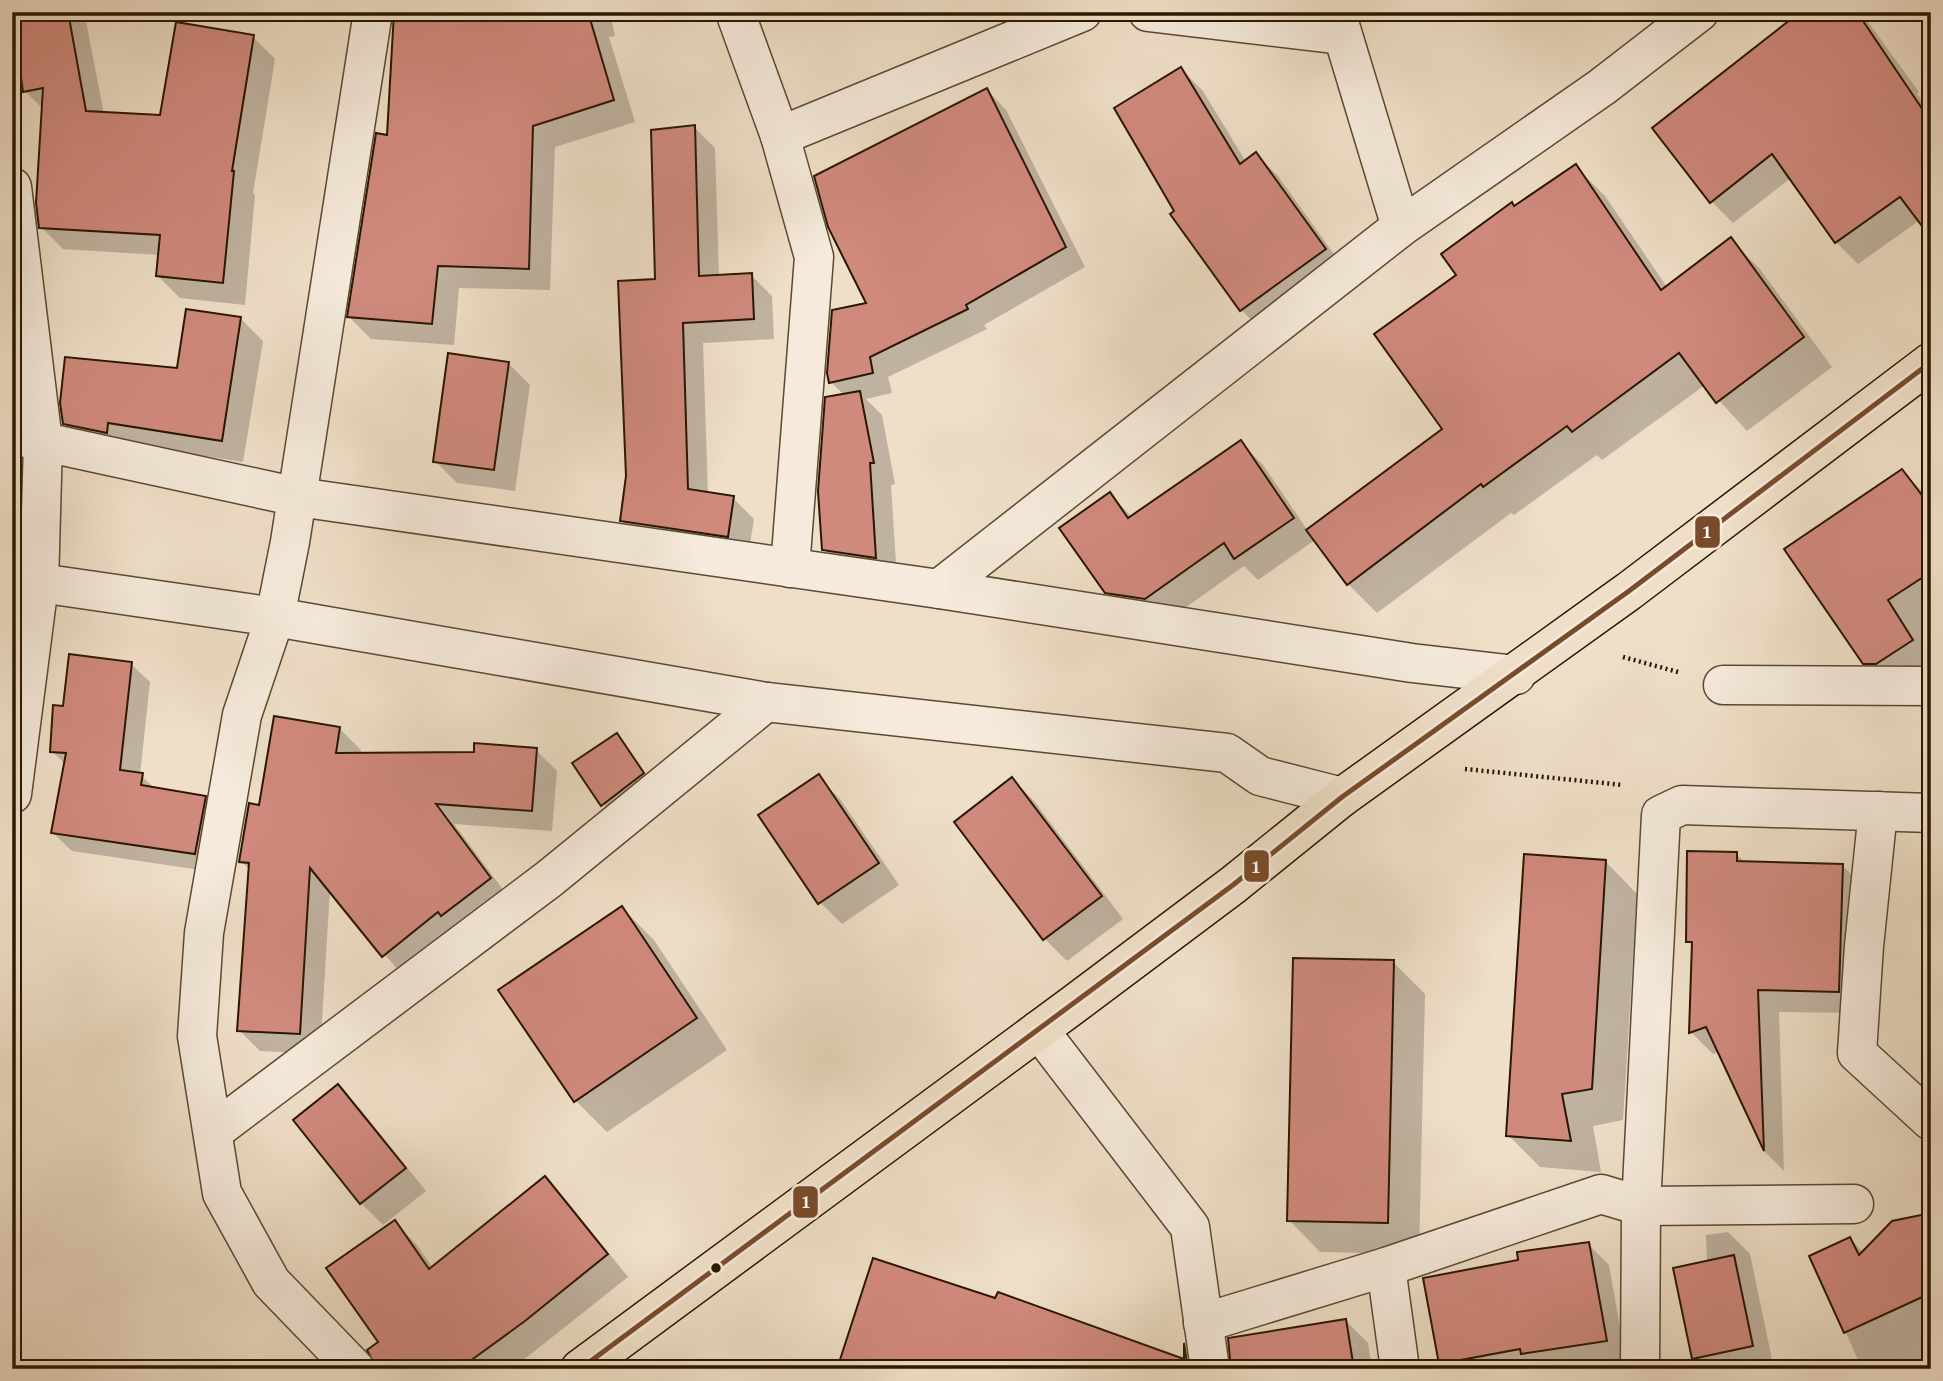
<svg xmlns="http://www.w3.org/2000/svg" width="1943" height="1381" viewBox="0 0 1943 1381" font-family="'Gentium Book Plus',serif">
	<style>
		.shadow { fill: #0003 }
		.building { fill: #d0897d; stroke: #2a1700; stroke-width: 2 }
		.lines { fill: none; stroke-linecap: round; stroke-linejoin: round }
		.street-casing { stroke: #5b4932; stroke-width: 41 }
		.highway-casing { stroke: #2a1700; stroke-width: 41 }
		.path { stroke: #2a1700; stroke-width: 4.5; stroke-dasharray: 2 3.5; stroke-linecap: butt }
		.street { stroke: #f5eadb; stroke-width: 38 }
		.highway { stroke: #efdfc8; stroke-width: 38 }
		.bus-1-casing { stroke: #f5eadb; stroke-width: 10 }
		.bus-1 { stroke: #7a4b2a; stroke-width: 5 }
		.bus-dot { fill: #2a1700; stroke: #f5eadb; stroke-width: 2.5 }
		.line-badge { stroke: #f5eadb; stroke-width: 2.5 }
		.badge-label { font-size: 19px; text-anchor: middle; font-weight: bold; fill: #fff }
	</style>
	<rect width="100%" height="100%" fill="#efdfc8"/>
	<filter id="stains"><feTurbulence type="fractalNoise" baseFrequency=".00286" numOctaves="4"/><feColorMatrix values="0 0 0 0 .2 0 0 0 0 .09 0 0 0 0 .02 0 0 0 .5 -.17"/></filter>
	<radialGradient id="worn" r=".72"><stop offset=".6" stop-color="#630" stop-opacity="0"/><stop offset="1" stop-color="#630" stop-opacity=".3"/></radialGradient>
	<!-- shadow -->
	<g class="shadow">
		<polygon points="39,12 82,12 85,16 104,114 162,117 253,37 275,59 253,193 255,195 245,305 180,298 158,276 160,255 63,249 41,227 43,109 25,91 12,17"/>
		<polygon points="396,12 610,12 615,36 609,37 635,122 555,147 550,290 459,288 454,345 371,339 349,317 388,137"/>
		<polygon points="1803,12 1861,12 1919,92 1917,94 1931,114 1931,235 1920,220 1858,264 1836,242 1791,178 1733,223 1711,201 1751,50"/>
		<polygon points="1181,69 1203,91 1246,162 1256,154 1278,176 1346,271 1263,331 1241,310 1177,211"/>
		<polygon points="987,90 1006,110 1085,267 984,325 987,329 888,377 892,393 866,399 882,415 895,484 891,485 897,579 846,571 824,549 844,395 831,382 868,304"/>
		<polygon points="694,127 715,148 719,277 751,275 772,296 774,339 703,343 708,494 733,498 754,519 748,557 642,541 621,520 657,281"/>
		<polygon points="1576,167 1605,196 1667,287 1731,240 1760,269 1832,367 1747,431 1705,385 1602,460 1597,455 1514,515 1511,513 1377,613 1348,584 1315,540 1258,580 1244,566 1168,620 1129,614 1106,592 1110,494 1132,517 1241,443 1263,465 1308,531 1444,430 1459,275 1515,208"/>
		<polygon points="241,319 263,341 243,462 129,444 87,445 64,423 178,370"/>
		<polygon points="508,363 530,385 515,491 457,483 435,461"/>
		<polygon points="1902,471 1923,492 1931,487 1931,663 1898,684 1886,684 1864,663"/>
		<polygon points="131,664 150,682 140,775 157,790 205,797 224,816 214,872 72,851 53,833 65,764 52,751 65,707"/>
		<polygon points="340,729 361,750 360,754 475,754 536,750 557,771 552,831 454,824 511,900 404,977 330,890 320,1054 260,1051 239,1030 250,870 241,861 260,807"/>
		<polygon points="616,735 654,785 613,816 574,764"/>
		<polygon points="818,777 840,799 899,885 842,924 820,902"/>
		<polygon points="1012,779 1034,801 1123,919 1067,961 1045,939 956,822"/>
		<polygon points="1736,854 1746,863 1842,865 1864,887 1860,1013 1779,1012 1784,1171 1764,1151 1719,1052 1713,1054 1691,1032 1694,947 1688,941"/>
		<polygon points="1606,862 1637,894 1623,1120 1593,1126 1601,1172 1540,1167 1508,1135"/>
		<polygon points="622,908 654,940 727,1050 607,1132 575,1100"/>
		<polygon points="1393,962 1425,994 1419,1254 1320,1252 1289,1220"/>
		<polygon points="338,1087 360,1109 426,1191 383,1225 361,1203 296,1121"/>
		<polygon points="545,1179 567,1201 628,1277 512,1369 394,1369 380,1343 394,1222 416,1244 433,1268"/>
		<polygon points="1931,1215 1931,1369 1862,1369 1812,1257 1850,1239 1864,1253"/>
		<polygon points="1728,1232 1750,1254 1774,1369 1705,1369 1694,1358 1707,1262 1706,1235"/>
		<polygon points="1588,1244 1609,1265 1626,1362 1578,1369 1441,1369 1425,1279 1520,1262"/>
		<polygon points="1346,1321 1368,1343 1372,1369 1250,1369"/>
	</g>
	<!-- building -->
	<g class="building">
		<polygon points="12,12 68,12 86,111 160,115 176,22 254,35 232,171 234,171 223,283 156,276 160,235 39,228 36,203 43,88 23,92"/>
		<polygon points="394,12 588,12 614,100 533,126 529,269 438,266 432,324 347,317 376,133 387,135"/>
		<polygon points="1800,12 1857,12 1931,122 1931,238 1900,197 1835,243 1772,154 1710,203 1652,128"/>
		<polygon points="1181,67 1240,164 1256,152 1326,249 1240,311 1170,214 1174,211 1114,108"/>
		<polygon points="987,88 1066,247 966,305 968,309 870,357 873,373 829,383 827,373 832,310 866,303 828,227 814,176"/>
		<polygon points="695,125 699,276 752,273 754,319 683,323 688,489 734,496 728,537 620,521 626,476 618,281 655,279 651,130"/>
		<polygon points="1576,164 1661,290 1731,237 1804,337 1716,403 1679,353 1572,432 1567,426 1483,487 1481,484 1347,585 1306,530 1442,429 1374,334 1456,275 1441,254 1512,202 1514,206"/>
		<polygon points="186,309 241,317 222,441 108,423 107,433 63,424 60,403 65,357 177,368"/>
		<polygon points="448,353 509,362 494,470 433,462"/>
		<polygon points="860,391 874,463 870,463 876,558 822,550 818,491 825,397"/>
		<polygon points="1241,440 1294,518 1234,559 1224,543 1145,599 1105,593 1059,528 1110,492 1128,518"/>
		<polygon points="1902,469 1931,507 1931,572 1888,600 1913,640 1876,664 1863,664 1784,549"/>
		<polygon points="69,654 132,662 120,770 143,773 141,785 206,796 195,854 51,833 66,753 50,752 53,705 63,706"/>
		<polygon points="274,716 340,727 336,753 474,752 474,743 537,748 532,811 436,804 491,878 441,916 438,912 382,957 310,868 300,1034 237,1031 249,863 239,862 249,803 259,805"/>
		<polygon points="617,733 644,773 601,806 572,763"/>
		<polygon points="819,774 879,863 818,904 758,815"/>
		<polygon points="1012,777 1102,896 1043,940 954,822"/>
		<polygon points="1687,851 1737,852 1737,861 1843,864 1839,992 1758,990 1764,1151 1706,1027 1689,1033 1692,942 1686,942"/>
		<polygon points="1524,854 1606,860 1592,1089 1562,1094 1571,1141 1506,1136"/>
		<polygon points="622,906 697,1018 574,1102 498,990"/>
		<polygon points="1293,958 1394,960 1388,1223 1287,1221"/>
		<polygon points="338,1084 406,1168 360,1204 293,1120"/>
		<polygon points="545,1176 608,1254 525,1321 459,1369 376,1369 367,1350 378,1342 326,1268 395,1220 429,1269"/>
		<polygon points="1931,1213 1931,1293 1844,1333 1809,1256 1850,1237 1859,1255 1892,1221"/>
		<polygon points="1589,1242 1607,1341 1521,1354 1520,1349 1439,1364 1423,1278 1518,1260 1517,1252"/>
		<polygon points="1734,1255 1753,1346 1692,1359 1673,1268"/>
		<polygon points="873,1258 995,1298 998,1292 1184,1359 1184,1343 1188,1369 837,1369"/>
		<polygon points="1346,1319 1354,1369 1231,1369 1228,1338"/>
	</g>
	<g class="lines">
		<!-- street casing -->
		<g class="street-casing">
			<g id="street">
				<polyline points="735,12 780,136 814,257 790,568"/>
				<polyline points="1148,12 1342,35"/>
				<polyline points="1336,12 1401,227"/>
				<polyline points="780,136 1082,12"/>
				<polyline points="12,187 43,442 39,584 12,794"/>
				<polyline points="12,435 298,497 939,589 1412,663 1516,675"/>
				<polyline points="12,579 275,617 766,702 1227,753 1260,776 1342,797"/>
				<polyline points="939,589 1401,227 1602,87 1699,12"/>
				<polyline points="1723,685 1931,686"/>
				<polyline points="1878,811 1864,946 1857,1053 1931,1121"/>
				<polyline points="1039,1030 1190,1227 1210,1369"/>
				<polyline points="214,1131 549,879 766,702"/>
				<polyline points="1386,1267 1400,1369"/>
				<polyline points="1203,1323 1386,1267 1601,1194 1641,1206 1854,1204"/>
				<polyline points="355,1369 271,1282 222,1193 197,1036 204,933 242,715 275,617 290,542 373,12"/>
				<polyline points="1640,1369 1641,1206 1661,815 1682,805 1931,813"/>
			</g>
		</g>
		<!-- highway casing -->
		<g class="highway-casing">
			<polyline id="highway" points="580,1369 1073,1005 1233,885 1342,797 1629,591 1931,362"/>
		</g>
		<!-- path -->
		<g class="path">
			<polyline points="1623,657 1678,672"/>
			<polyline points="1465,769 1623,785"/>
		</g>
		<!-- street -->
		<use href="#street" class="street"/>
		<!-- highway -->
		<use href="#highway" class="highway"/>
		<!-- bus-1 casing -->
		<g class="bus-1-casing">
			<polyline id="bus-1" points="580,1369 1233,885 1342,797 1629,591 1931,362"/>
		</g>
		<!-- bus-1 -->
		<use href="#bus-1" class="bus-1"/>
	</g>
	<!-- markers -->
	<circle class="bus-dot" cx="716" cy="1268" r="6"/>
	<g class="line-badge">
		<rect x="1694" y="515" width="27" height="34" rx="7" fill="#7a4b2a"/>
		<rect x="1243" y="849" width="27" height="34" rx="7" fill="#7a4b2a"/>
		<rect x="792" y="1185" width="27" height="34" rx="7" fill="#7a4b2a"/>
	</g>
	<g class="badge-label">
		<text x="1707" y="538">1</text>
		<text x="1256" y="873">1</text>
		<text x="806" y="1208">1</text>
	</g>
	<!-- margin -->
	<rect width="1943" height="1381" fill="none" stroke="#efdfc8" stroke-width="42"/>
	<rect x="14" y="14" width="1915" height="1353" fill="none" stroke="#2a1700" stroke-width="3.5"/>
	<rect x="21" y="21" width="1901" height="1339" fill="none" stroke="#2a1700" stroke-width="2"/>
	<rect width="100%" height="100%" filter="url(#stains)"/>
	<rect width="100%" height="100%" fill="url(#worn)"/>
</svg>
